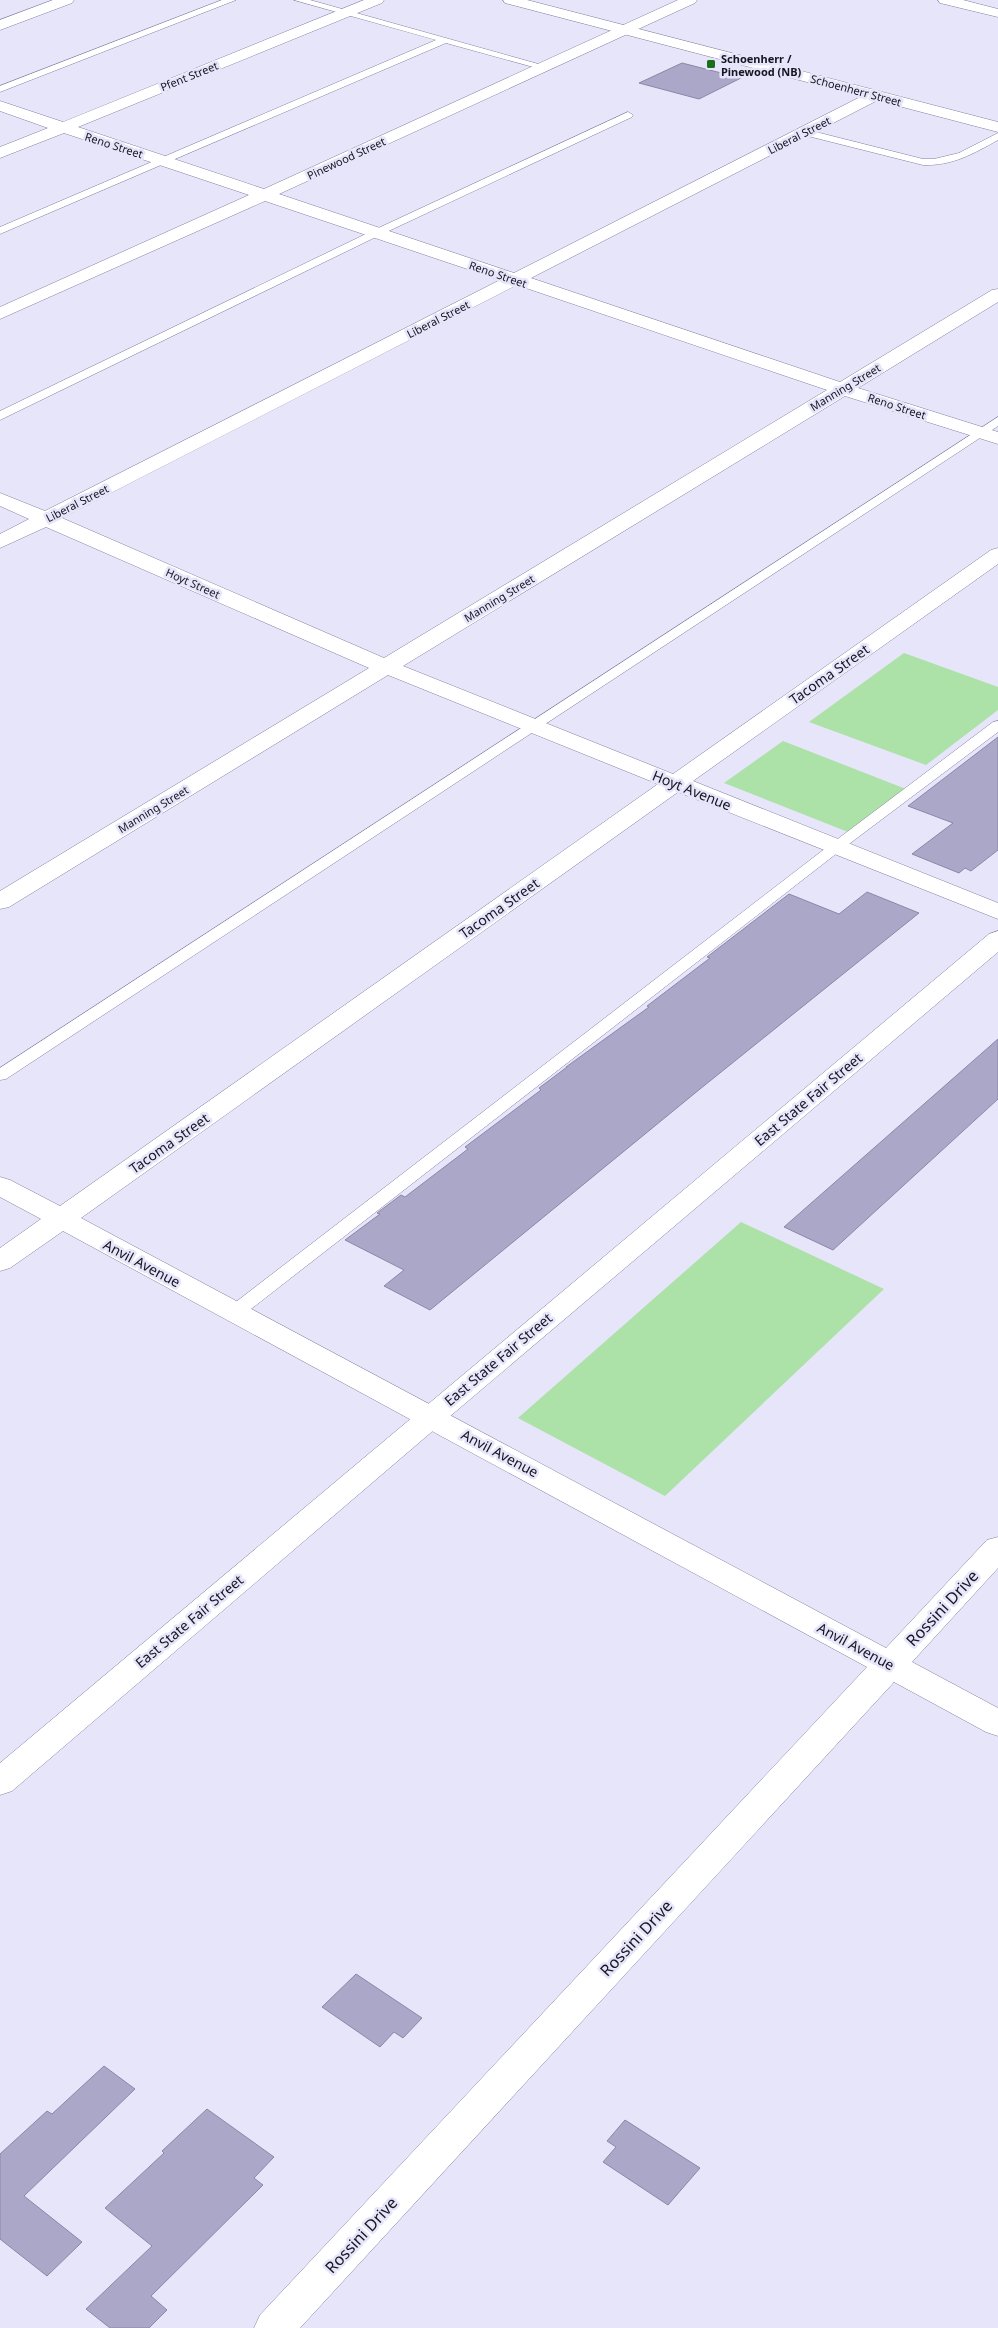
<svg xmlns="http://www.w3.org/2000/svg" width="998" height="2328" viewBox="0 0 998 2328" font-family="'Noto Sans',sans-serif">
	<style>
		.green { fill: #ace1a8 }
		.building { fill: #aba7c9; stroke: #8b87a7 }
		.lines { fill: none; stroke-linecap: round; stroke-linejoin: round }
		.service-casing { stroke: #837f9f; stroke-width: 1 }
		.minor-casing { stroke: #837f9f; stroke-width: 1 }
		.tertiary-casing { stroke: #837f9f; stroke-width: 1 }
		.service { fill: #fff; fill-rule: evenodd }
		.minor { fill: #fff; fill-rule: evenodd }
		.tertiary { fill: #fff; fill-rule: evenodd }
		.poi-dot { fill: #1a701a; stroke: #e7e5fa; stroke-width: 2 }
		.labels { text-anchor: middle; dominant-baseline: central; stroke-width: 5; stroke-linejoin: round; paint-order: stroke }
		.far-poi-label { font-size: 11px; font-weight: bold; fill: #161521; stroke: #e7e5fa; text-anchor: start }
		.far-street-label { font-size: 11px; fill: #161521; stroke: #e7e5fa }
		.street-label { font-size: 14px; fill: #161521; stroke: #e7e5fa }
		.near-street-label { font-size: 16px; fill: #161521; stroke: #e7e5fa }
	</style>
	<rect width="100%" height="100%" fill="#e7e5fa"/>
	<!-- green -->
	<g class="green">
		<polygon points="904,653 998,687 998,710 926,765 809,722"/>
		<polygon points="783,741 906,789 848,832 724,783"/>
		<polygon points="741,1222 884,1289 665,1496 518,1418"/>
	</g>
	<!-- building -->
	<g class="building">
		<polygon points="682,63 741,78 699,99 639,83"/>
		<polygon points="998,737 998,850 971,871 965,868 959,873 912,854 953,823 908,806"/>
		<polygon points="867,892 919,913 700,1089 430,1310 384,1286 404,1270 345,1240 380,1214 377,1213 401,1195 405,1197 468,1149 465,1147 541,1090 539,1088 567,1067 566,1067 649,1007 647,1006 710,958 707,957 789,894 839,914"/>
		<polygon points="998,1039 998,1099 833,1250 784,1227"/>
		<polygon points="356,1974 422,2018 403,2038 394,2032 380,2047 322,2007"/>
		<polygon points="104,2066 135,2089 24,2196 82,2242 47,2276 0,2239 0,2154 47,2111 52,2114"/>
		<polygon points="207,2109 274,2157 254,2178 263,2185 151,2296 167,2310 149,2328 110,2328 86,2309 152,2246 105,2208 164,2153 162,2151"/>
		<polygon points="625,2120 700,2168 668,2205 603,2162 616,2147 607,2141"/>
	</g>
	<g class="lines">
		<!-- service casing -->
		<g class="service-casing">
			<g id="service">
				<polygon points="222,0 236,0 0,92 0,86"/>
				<polygon points="294,0 310,0 549,67 544,70 446,43 0,234 0,227 436,40"/>
				<polygon points="628,112 633,115 632,117 380,235 0,420 0,411 372,231"/>
				<path d="M804 129 923 159H934L959 153 998 133V140C973 154 952 166 923 165L800 134V130Z"/>
				<polygon points="998,417 998,426 6,1079 0,1080 0,1068"/>
				<polygon points="998,721 998,732 841,850 242,1316 235,1318 228,1316 226,1312 228,1308 831,844 993,722"/>
			</g>
		</g>
		<!-- minor casing -->
		<g class="minor-casing">
			<g id="minor">
				<polygon points="53,0 74,0 72,3 0,30 0,20"/>
				<path d="M364 0H384L382 3 78 127 264 189 678 0H697L695 3 279 194 514 273 870 92H882L884 95 882 98 531 278 840 382 992 290 998 289V302L858 388 998 432V444L845 396 403 666 673 774 991 550 998 548V564L693 781 998 903V919L678 792 81 1218 886 1648 987 1540 998 1537V1568L912 1662 998 1708V1736L986 1732 894 1682 300 2328H254L260 2315 867 1667 63 1231 10 1268 0 1271V1248L41 1219 0 1197V1177L10 1180 60 1206 658 784 388 675 9 907 0 909V891L369 668 46 527 0 548V534L29 519 0 506V493L45 511 500 280 265 201 0 319V307L249 195 64 133 0 158V147L48 128 0 111V101L63 122ZM517 285 827 390 384 658 62 518Z"/>
				<polygon points="938,0 963,0 998,9 998,17 940,3"/>
			</g>
		</g>
		<!-- tertiary casing -->
		<g class="tertiary-casing">
			<g id="tertiary">
				<polygon points="503,0 527,0 998,122 998,132 505,3"/>
				<polygon points="998,931 998,952 442,1423 12,1791 0,1795 0,1763 989,934"/>
			</g>
		</g>
		<!-- service -->
		<use href="#service" class="service"/>
		<!-- minor -->
		<use href="#minor" class="minor"/>
		<!-- tertiary -->
		<use href="#tertiary" class="tertiary"/>
	</g>
	<!-- markers -->
	<rect class="poi-dot" x="706" y="59" width="10" height="10" rx="2.5"/>
	<g class="labels">
		<!-- far-poi labels -->
		<g class="far-poi-label">
			<text x="721" y="58">Schoenherr /<tspan x="721" dy="13">Pinewood (NB)</tspan></text>
		</g>
		<!-- far-street labels -->
		<g class="far-street-label">
			<text transform="translate(189 76) rotate(-22)">Pfent Street</text>
			<text transform="translate(856 90) rotate(15)">Schoenherr Street</text>
			<text transform="translate(799 135) rotate(-27)">Liberal Street</text>
			<text transform="translate(114 145) rotate(18)">Reno Street</text>
			<text transform="translate(346 158) rotate(-25)">Pinewood Street</text>
			<text transform="translate(498 274) rotate(19)">Reno Street</text>
			<text transform="translate(438 319) rotate(-27)">Liberal Street</text>
			<text transform="translate(845 387) rotate(-31)">Manning Street</text>
			<text transform="translate(897 406) rotate(18)">Reno Street</text>
			<text transform="translate(77 503) rotate(-27)">Liberal Street</text>
			<text transform="translate(193 583) rotate(24)">Hoyt Street</text>
			<text transform="translate(499 598) rotate(-31)">Manning Street</text>
			<text transform="translate(153 809) rotate(-31)">Manning Street</text>
		</g>
		<!-- street labels -->
		<g class="street-label">
			<text transform="translate(829 674) rotate(-35)">Tacoma Street</text>
			<text transform="translate(692 790) rotate(22)">Hoyt Avenue</text>
			<text transform="translate(499 908) rotate(-35)">Tacoma Street</text>
			<text transform="translate(808 1099) rotate(-40)">East State Fair Street</text>
			<text transform="translate(169 1143) rotate(-35)">Tacoma Street</text>
			<text transform="translate(142 1263) rotate(28)">Anvil Avenue</text>
			<text transform="translate(498 1359) rotate(-40)">East State Fair Street</text>
			<text transform="translate(500 1453) rotate(28)">Anvil Avenue</text>
			<text transform="translate(189 1621) rotate(-40)">East State Fair Street</text>
			<text transform="translate(856 1646) rotate(28)">Anvil Avenue</text>
		</g>
		<!-- near-street labels -->
		<g class="near-street-label">
			<text transform="translate(942 1608) rotate(-47)">Rossini Drive</text>
			<text transform="translate(636 1938) rotate(-47)">Rossini Drive</text>
			<text transform="translate(361 2235) rotate(-47)">Rossini Drive</text>
		</g>
	</g>
</svg>
